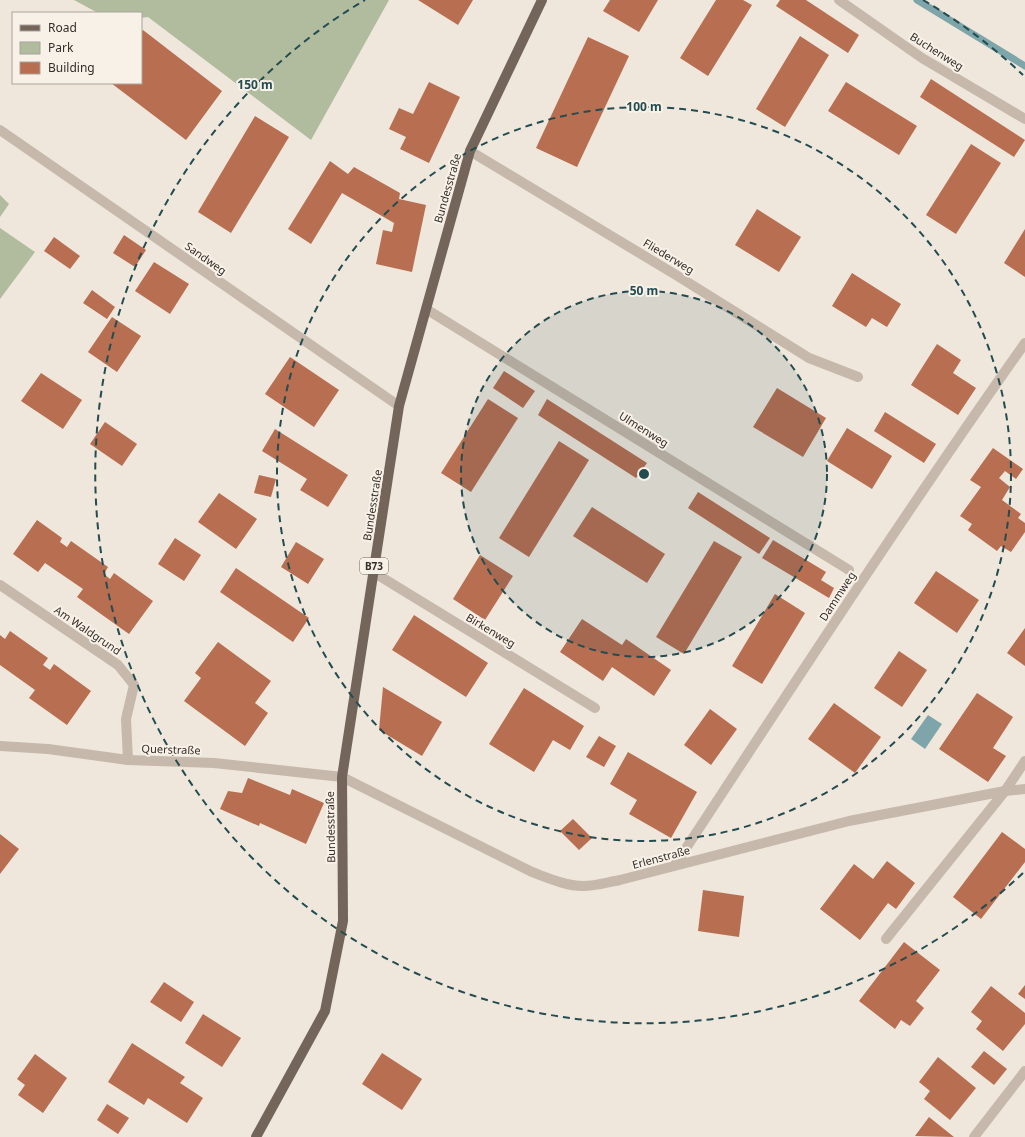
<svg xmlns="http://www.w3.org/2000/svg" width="1025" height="1137" viewBox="0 0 1025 1137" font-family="'Noto Sans',sans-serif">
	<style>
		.green { fill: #b1bc9e }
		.water { fill: #7ea5a9 }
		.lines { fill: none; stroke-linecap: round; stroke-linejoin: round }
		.stream { stroke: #7ea5a9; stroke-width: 7 }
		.building { fill: #b86e51 }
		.lane { stroke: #c6b8aa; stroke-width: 10 }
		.street { stroke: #c6b8aa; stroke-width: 10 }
		.primary { stroke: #74655b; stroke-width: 10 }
		.ring { fill: none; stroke: #234c51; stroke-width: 2; stroke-dasharray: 7 5 }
		.labels { text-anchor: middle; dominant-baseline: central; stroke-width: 4; stroke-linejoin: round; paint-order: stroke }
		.shield { fill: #f7f1e8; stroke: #6e6862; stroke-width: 1 }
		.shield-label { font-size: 10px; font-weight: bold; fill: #342d28 }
		.street-label { font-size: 11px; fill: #342d28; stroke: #f7f1e8 }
		.centre { fill: #234c51; stroke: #f7f1e8; stroke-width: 2 }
		.ring-label { font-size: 12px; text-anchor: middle; font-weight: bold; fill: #234c51; stroke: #f7f1e8; stroke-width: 4; stroke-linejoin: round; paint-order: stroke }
	</style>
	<rect width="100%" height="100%" fill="#efe7dc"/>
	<!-- green -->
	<g class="green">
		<polygon points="74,0 389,0 311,140 148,17 141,18 141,13 98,13"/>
		<polygon points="0,195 9,204 0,217"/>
		<polygon points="0,228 35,252 0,299"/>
	</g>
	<!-- water -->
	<polygon class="water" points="928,715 942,724 925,749 911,739"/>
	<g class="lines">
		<!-- stream -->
		<polyline class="stream" points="917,0 1025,66"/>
	</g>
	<!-- building -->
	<g class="building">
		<polygon points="418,0 473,0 458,25"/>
		<polygon points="610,0 658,0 639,32 603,11"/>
		<polygon points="716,0 743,0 752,5 708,76 680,58"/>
		<polygon points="780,0 806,0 859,35 848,53 776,6"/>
		<polygon points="143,30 222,91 186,140 111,83 141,83 141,32"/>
		<polygon points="800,36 829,55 785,127 756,109"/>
		<polygon points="588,37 629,56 577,167 536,148"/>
		<polygon points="931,79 1025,140 1014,157 920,97"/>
		<polygon points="429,82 460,97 429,163 400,149 406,137 389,129 399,108 413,114"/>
		<polygon points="846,82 917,126 899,155 828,111"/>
		<polygon points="255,116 289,137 231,233 198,212"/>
		<polygon points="971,144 1001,163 956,234 926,215"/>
		<polygon points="330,161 348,174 354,167 400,193 399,199 426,205 412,272 376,264 383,230 392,232 394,223 342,193 311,244 288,229"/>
		<polygon points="757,209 801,237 779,272 735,245"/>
		<polygon points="1025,229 1025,277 1004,263"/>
		<polygon points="124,235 146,250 135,267 113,253"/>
		<polygon points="54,237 80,256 70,269 44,251"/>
		<polygon points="154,262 189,284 170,314 135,291"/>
		<polygon points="852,273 901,304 887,327 872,318 866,327 832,306"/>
		<polygon points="92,290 115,307 107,319 83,303"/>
		<polygon points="112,317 141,336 117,372 88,352"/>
		<polygon points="937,344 961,360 953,373 976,388 958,415 911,385"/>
		<polygon points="290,357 339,390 314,427 265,394"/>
		<polygon points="504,371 535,391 523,408 493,388"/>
		<polygon points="41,373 82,400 63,429 21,401"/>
		<polygon points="777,388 826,418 803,457 753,427"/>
		<polygon points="488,399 518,418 471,492 441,473"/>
		<polygon points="547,399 647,463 636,478 538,415"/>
		<polygon points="885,412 936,444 924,463 874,431"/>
		<polygon points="105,422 137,444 122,466 90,444"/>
		<polygon points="847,428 892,456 872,489 827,461"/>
		<polygon points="275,429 348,475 328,507 300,490 307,479 262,451"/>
		<polygon points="559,441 589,460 529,557 499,538"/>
		<polygon points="993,448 1023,469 1016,479 1005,471 999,478 1010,487 1002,500 1021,514 1018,518 1025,523 1025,532 1011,552 1001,546 997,551 968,530 972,524 960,516 981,487 970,480"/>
		<polygon points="259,475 276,479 271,497 254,493"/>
		<polygon points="698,492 770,538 759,554 688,508"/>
		<polygon points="219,493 257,519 236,549 198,522"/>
		<polygon points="592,507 665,554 647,583 573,536"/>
		<polygon points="37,520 62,538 60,542 67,547 71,541 108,567 104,574 110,579 114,573 153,601 129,634 77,597 83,589 45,563 38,572 13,554"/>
		<polygon points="175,538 201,555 184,581 158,564"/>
		<polygon points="773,540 826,572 821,580 834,588 829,598 762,558"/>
		<polygon points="714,541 742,557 684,654 656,637"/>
		<polygon points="296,542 324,559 308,584 281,567"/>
		<polygon points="480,555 513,576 485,620 453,599"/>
		<polygon points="236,568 309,618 293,642 220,592"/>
		<polygon points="936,571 979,600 957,633 914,603"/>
		<polygon points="775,594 805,613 762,684 732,666"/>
		<polygon points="414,615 488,663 466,697 392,650"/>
		<polygon points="582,619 622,645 626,639 671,670 654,696 612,667 603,681 560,652"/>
		<polygon points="1025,628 1025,666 1007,653"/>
		<polygon points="10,631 48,658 43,665 50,670 54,664 91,691 67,725 29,698 35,690 0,665 0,635 5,639"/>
		<polygon points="218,642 271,681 255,703 268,713 245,746 184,701 201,678 195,673"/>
		<polygon points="899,651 927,670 902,707 874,688"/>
		<polygon points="383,687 442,722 422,756 379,730"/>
		<polygon points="524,688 584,726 570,750 553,740 534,772 489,744"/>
		<polygon points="977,693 1013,717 993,748 1006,756 988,782 939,749"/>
		<polygon points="834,703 881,737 855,773 808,739"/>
		<polygon points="710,709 737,729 711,765 684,745"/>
		<polygon points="599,736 616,746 604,767 586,757"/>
		<polygon points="628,752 697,792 671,838 629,814 637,800 610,784"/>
		<polygon points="248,778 290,795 292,789 324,803 306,844 260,823 259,826 220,809 228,791 242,793"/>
		<polygon points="573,819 592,838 579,850 560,831"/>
		<polygon points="1002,832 1025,849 1025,862 981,919 953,897"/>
		<polygon points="0,834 19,849 0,874"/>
		<polygon points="887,861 915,883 896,909 888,903 860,940 820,909 854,864 873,879"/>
		<polygon points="703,890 744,896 739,937 698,931"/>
		<polygon points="904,942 940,970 916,1001 924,1008 910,1026 901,1020 895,1029 859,1001"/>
		<polygon points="164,982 194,1002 181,1022 150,1002"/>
		<polygon points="1025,985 1025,999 1018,994"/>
		<polygon points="991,986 1025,1013 1025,1024 1003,1051 976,1029 982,1021 971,1012"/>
		<polygon points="203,1014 241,1038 222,1067 185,1043"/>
		<polygon points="132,1043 185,1077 180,1083 203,1098 187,1123 148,1098 144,1105 108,1082"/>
		<polygon points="984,1051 1007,1069 994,1085 971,1067"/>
		<polygon points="382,1053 422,1079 402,1110 362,1084"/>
		<polygon points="35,1054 67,1078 43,1113 18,1095 25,1085 17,1079"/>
		<polygon points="938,1057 976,1088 950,1120 924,1099 930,1091 919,1082"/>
		<polygon points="107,1104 129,1118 118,1134 97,1120"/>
		<polygon points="929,1117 954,1137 915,1136"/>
	</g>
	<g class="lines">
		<!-- lane -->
		<g class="lane">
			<polyline points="839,0 922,58 1025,119"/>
			<polyline points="470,151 676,275 809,358 858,377"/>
			<polyline points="426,309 849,570"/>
			<polyline points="373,572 595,708"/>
			<path d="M675 865C790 690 904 514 1025 343"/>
		</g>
		<!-- street -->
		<g class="street">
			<polyline points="0,130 399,406"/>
			<polyline points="0,585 118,665 134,685 126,719 128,760"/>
			<path d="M0 746 48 749 128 760 214 763 342 777 532 872C548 878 566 886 583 886 596 886 608 882 620 880L849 821 1005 791 1025 789"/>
			<polyline points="886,939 1005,791 1025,761"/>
			<polyline points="974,1137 1025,1071"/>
		</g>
		<!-- primary -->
		<polyline class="primary" points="256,1137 325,1011 343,921 342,777 399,406 470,151 542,0"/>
	</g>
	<!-- distance rings -->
	<circle cx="644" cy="474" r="183" fill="#234c51" fill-opacity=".12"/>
	<g class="ring">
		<circle cx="644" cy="474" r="183"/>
		<circle cx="644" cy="474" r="367"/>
		<path d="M1023 873A550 550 0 1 1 365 0M923 0A550 550 0 0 1 1023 75"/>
	</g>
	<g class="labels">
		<!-- shield labels -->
		<rect class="shield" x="360" y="558" width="28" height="16" rx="3"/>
		<g class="shield-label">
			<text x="374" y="566">B73</text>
		</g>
		<!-- street labels -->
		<g class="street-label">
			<text transform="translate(937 51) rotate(32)">Buchenweg</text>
			<text transform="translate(447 188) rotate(-74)">Bundesstraße</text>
			<text transform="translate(669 256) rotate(31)">Fliederweg</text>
			<text transform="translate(206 258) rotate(35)">Sandweg</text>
			<text transform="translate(644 429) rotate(32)">Ulmenweg</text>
			<text transform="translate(372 505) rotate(-81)">Bundesstraße</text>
			<text transform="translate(837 596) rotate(-57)">Dammweg</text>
			<text transform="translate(88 630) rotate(34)">Am Waldgrund</text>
			<text transform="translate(491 630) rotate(31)">Birkenweg</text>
			<text transform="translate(171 749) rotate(2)">Querstraße</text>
			<text transform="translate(330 827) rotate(-91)">Bundesstraße</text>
			<text transform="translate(661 857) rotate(-15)">Erlenstraße</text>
		</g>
	</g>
	<circle cx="644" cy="474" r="6" class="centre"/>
	<g class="ring-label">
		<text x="255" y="89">150 m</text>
		<text x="644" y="111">100 m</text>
		<text x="644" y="295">50 m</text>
	</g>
	<!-- legend -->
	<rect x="12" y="12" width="130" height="72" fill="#f7f1e8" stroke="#a9a39b"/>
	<rect x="20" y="25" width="20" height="6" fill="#74655b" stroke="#a9a39b"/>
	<text x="48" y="32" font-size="12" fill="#342d28">Road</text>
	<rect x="20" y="42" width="20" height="12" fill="#b1bc9e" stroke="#a9a39b"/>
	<text x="48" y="52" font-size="12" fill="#342d28">Park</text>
	<rect x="20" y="62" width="20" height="12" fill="#b86e51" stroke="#a9a39b"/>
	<text x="48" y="72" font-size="12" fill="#342d28">Building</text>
</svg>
